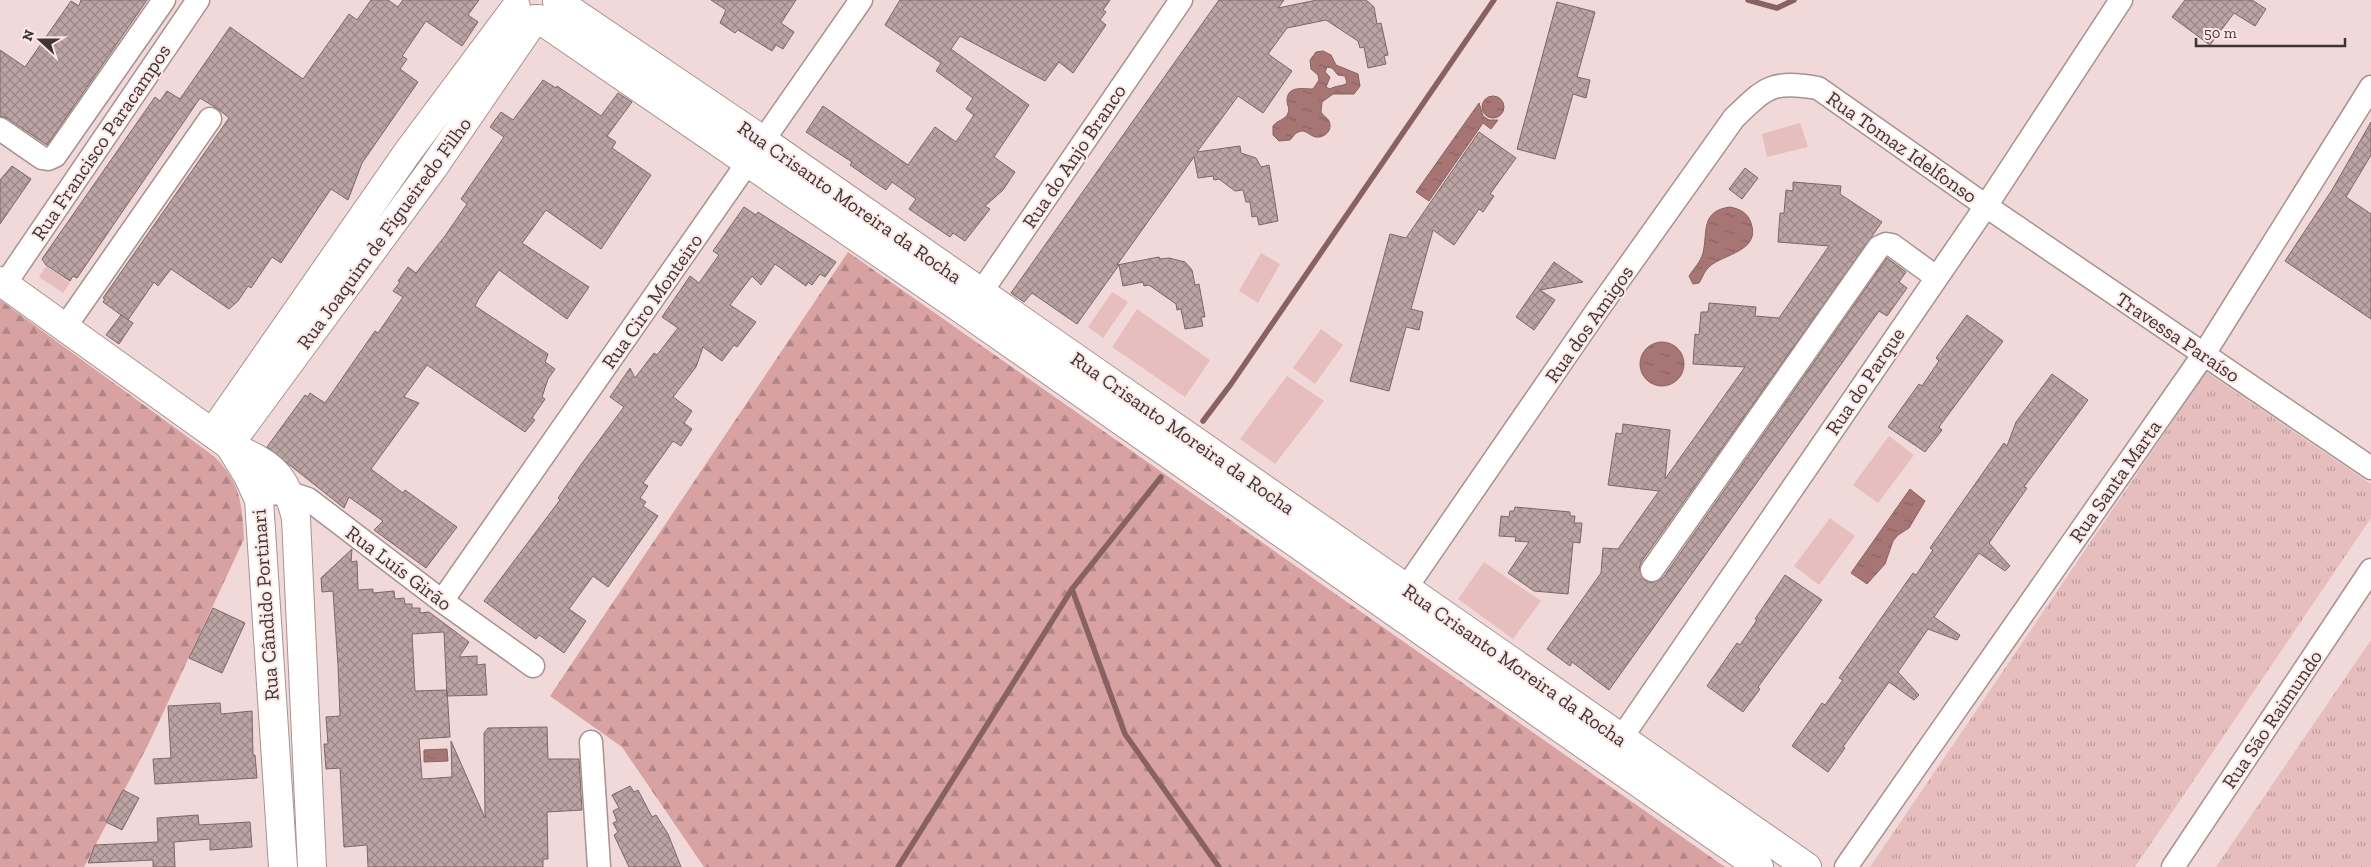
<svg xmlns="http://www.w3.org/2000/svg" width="2371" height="867" viewBox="0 0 2371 867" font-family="'Zilla Slab',serif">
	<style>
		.grass { fill: url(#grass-tufts) }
		.forest { fill: url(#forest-firs) }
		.park { fill: #e5bebd }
		.water { fill: url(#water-ripples); stroke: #886262; fill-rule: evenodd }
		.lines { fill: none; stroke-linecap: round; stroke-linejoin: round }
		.stream { stroke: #886262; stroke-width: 5.5 }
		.building { fill: url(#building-cross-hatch); stroke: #7c6666 }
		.street-casing { stroke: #a89191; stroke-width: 25 }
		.secondary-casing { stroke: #a89191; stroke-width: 30 }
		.street { stroke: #fff; stroke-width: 22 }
		.secondary { stroke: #fff; stroke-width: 28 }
		.labels { text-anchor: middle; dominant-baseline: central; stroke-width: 4; stroke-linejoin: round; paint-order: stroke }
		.street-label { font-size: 20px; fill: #3f3535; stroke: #fce8e7 }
	</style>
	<defs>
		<pattern id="grass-tufts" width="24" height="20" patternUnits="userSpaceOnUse" patternTransform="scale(1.25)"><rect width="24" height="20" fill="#e5bebd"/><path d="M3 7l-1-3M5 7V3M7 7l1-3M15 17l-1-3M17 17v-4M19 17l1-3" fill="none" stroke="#bb9b9a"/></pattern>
		<pattern id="forest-firs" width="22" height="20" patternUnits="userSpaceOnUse" patternTransform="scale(1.25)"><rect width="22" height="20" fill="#d9a2a2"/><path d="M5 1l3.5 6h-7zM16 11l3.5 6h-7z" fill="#b18585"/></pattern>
		<pattern id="water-ripples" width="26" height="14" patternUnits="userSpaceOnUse" patternTransform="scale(1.25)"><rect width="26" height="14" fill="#a87575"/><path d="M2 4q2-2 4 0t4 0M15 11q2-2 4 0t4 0" fill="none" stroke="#8a6161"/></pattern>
		<pattern id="building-cross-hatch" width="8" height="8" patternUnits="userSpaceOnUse" patternTransform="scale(1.25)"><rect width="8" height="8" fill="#bca4a4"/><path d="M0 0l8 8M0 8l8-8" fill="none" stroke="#9a8686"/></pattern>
	</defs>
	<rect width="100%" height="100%" fill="#f2d9d9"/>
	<!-- grass -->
	<g class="grass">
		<polygon points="2206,372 2371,484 2371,518 2135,867 1870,867"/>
		<polygon points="2371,640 2371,867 2216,867"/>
	</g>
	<!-- forest -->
	<g class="forest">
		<polygon points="848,252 1725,867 704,867 622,747 550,696"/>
		<path d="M0 300 215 457C241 484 242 503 244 539L149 743 84 867H0Z"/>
	</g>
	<!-- park -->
	<g class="park">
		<polygon points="1800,123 1808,147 1767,157 1762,134"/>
		<polygon points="1261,253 1280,264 1258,303 1239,291"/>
		<polygon points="46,266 70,283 63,293 39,277"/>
		<polygon points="1112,292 1128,302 1103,338 1088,327"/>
		<polygon points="1137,309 1210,360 1185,397 1112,347"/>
		<polygon points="1321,329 1343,345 1315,384 1293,368"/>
		<polygon points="1287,376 1324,401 1275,464 1240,439"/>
		<polygon points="1889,436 1914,455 1878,503 1853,485"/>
		<polygon points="1830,518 1855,536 1819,585 1794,566"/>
		<polygon points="1484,562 1541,601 1513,639 1458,599"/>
	</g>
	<!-- water -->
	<g class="water">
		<path d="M1323 51 1331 55 1336 65 1358 74 1360 86 1354 94H1333L1322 102 1321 112C1323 116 1327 117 1329 121 1333 130 1325 138 1316 137 1310 136 1308 131 1301 131L1296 133 1290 140 1279 141 1273 135V126C1277 120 1286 120 1288 113 1290 108 1287 105 1287 101 1287 85 1303 89 1313 89L1319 80 1318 75 1311 69 1310 60 1316 52ZM1327 67 1332 68 1338 75 1345 76 1347 83C1342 87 1336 85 1330 89L1326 87 1330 77 1325 72Z"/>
		<circle cx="1493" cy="107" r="11"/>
		<polygon points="1479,103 1483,116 1489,120 1498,120 1491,129 1483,123 1429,201 1416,192"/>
		<path d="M1730 207C1740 209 1748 213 1751 223 1761 251 1724 254 1710 266 1704 271 1703 277 1699 283L1693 284 1689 276C1694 268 1700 263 1703 253 1708 232 1700 211 1730 207Z"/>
		<circle cx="1662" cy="364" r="22"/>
		<polygon points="1910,489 1925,501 1909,528 1898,535 1893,541 1885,564 1867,584 1851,573"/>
		<polygon points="447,749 448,761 424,762 424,750"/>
	</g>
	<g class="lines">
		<!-- stream -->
		<g class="stream">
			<polyline points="1748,0 1777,8 1794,0"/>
			<polyline points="1203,421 1231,384 1494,0"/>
			<polyline points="1161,477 1072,589 1125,734 1219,867"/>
			<polyline points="898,867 1072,589"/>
		</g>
	</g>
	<!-- building -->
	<g class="building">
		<polygon points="81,0 147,0 47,145 7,118 0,116 0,50 25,67 71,1 79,6"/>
		<polygon points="371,0 388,0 398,7 403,0 479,0 468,15 478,22 462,46 426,21 402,56 407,59 400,69 418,82 362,163 348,200 331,189 281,263 272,257 251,288 248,286 238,301 229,309 171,269 158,286 154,282 128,320 103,302 105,299 103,298 229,118 218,109 200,98 77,278 73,276 70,281 46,265 42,259 155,97 160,101 167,91 180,99 230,27 303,79 349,14 357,20"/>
		<polygon points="711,0 796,0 781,23 794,32 783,49 776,45 772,51 738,30 735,33 720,23 726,10"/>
		<polygon points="900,0 1110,0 1103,10 1106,12 1100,20 1106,25 1073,73 1059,62 1045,81 960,36 951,49 1029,105 994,157 1015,172 1003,190 985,206 990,209 965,241 953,233 950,237 909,209 916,199 892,182 886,190 850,165 852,162 806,132 823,106 908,165 935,127 956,142 974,115 966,109 973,98 936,71 941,63 885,25"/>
		<polygon points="1219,0 1284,0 1278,8 1317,0 1366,0 1374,7 1377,24 1381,23 1388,55 1384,56 1386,64 1368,68 1364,47 1360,48 1358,41 1326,20 1287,28 1268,54 1292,71 1263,113 1238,96 1197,152 1240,146 1241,153 1256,158 1261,167 1269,165 1278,221 1259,225 1257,216 1252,217 1250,202 1246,202 1243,190 1235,191 1219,179 1214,180 1213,176 1198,178 1194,157 1117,265 1159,257 1160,259 1169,258 1185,262 1192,270 1195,285 1199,284 1205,317 1201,317 1203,326 1185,329 1181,309 1177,310 1176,304 1149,285 1144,286 1143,282 1123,286 1119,265 1077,324 1032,293 1024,302 1011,293"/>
		<polygon points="2185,0 2252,0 2266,9 2255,26 2234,13 2210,45 2172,17"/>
		<polygon points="1557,2 1595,12 1577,77 1590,80 1586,98 1573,94 1555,159 1517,149"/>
		<polygon points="543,80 556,88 557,86 601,116 618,93 632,102 607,136 616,142 612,148 651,175 601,249 546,210 522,243 589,287 567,319 499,270 479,298 475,306 548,354 545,362 555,369 548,379 542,397 545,399 532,418 535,420 525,432 427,365 404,397 419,403 371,469 403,493 405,490 457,527 426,568 374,530 383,521 349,497 344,508 267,447 305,395 308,397 310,393 325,403 375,331 378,333 403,297 393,291 400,282 398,281 408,267 416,273 445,236 467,204 461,199 504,137 490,127 501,112 513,120"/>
		<polygon points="2371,122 2371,155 2346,197 2371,214 2371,319 2285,261 2332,190"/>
		<polygon points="1479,132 1516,158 1490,194 1494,196 1483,212 1479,209 1454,245 1433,230 1411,309 1423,312 1419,330 1406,327 1389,391 1350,381 1390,234 1406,238"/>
		<polygon points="12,166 31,179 0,224 0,180"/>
		<polygon points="1745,168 1758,178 1742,199 1729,189"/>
		<polygon points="1793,182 1841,186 1840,194 1882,222 1641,562 1639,569 1644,580 1651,583 1663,578 1887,258 1906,272 1899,282 1907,288 1887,316 1879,311 1609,690 1572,662 1570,666 1547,649 1601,573 1603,548 1618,549 1659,491 1608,485 1616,433 1622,434 1623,424 1670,430 1665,479 1745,367 1693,364 1695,334 1699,335 1701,312 1708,312 1709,303 1756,307 1755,316 1779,318 1829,246 1778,242 1780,213 1784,213 1786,190 1793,191"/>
		<polygon points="744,207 756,215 758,212 836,262 825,277 820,274 812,285 808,282 806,286 775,264 761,285 752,276 730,305 756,322 737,347 734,345 722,361 703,347 696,367 673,397 692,411 684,423 692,429 681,446 673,441 643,483 648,486 640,498 646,502 643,506 658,516 608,587 593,576 569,609 586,621 564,653 539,635 536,639 484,601 560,500 558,498 580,466 624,407 610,397 630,368 635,378 654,353 657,355 678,328 662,317 690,276 699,283 719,255 713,251"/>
		<polygon points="1554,262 1583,282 1540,290 1555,300 1534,330 1516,317"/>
		<polygon points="121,315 133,323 119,344 106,335"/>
		<polygon points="1967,315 2003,341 1939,427 1942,430 1925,452 1888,427 1919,384 1922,386 1939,361 1936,358"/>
		<polygon points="2052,374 2088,400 2024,487 2027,488 1989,543 2010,566 2005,571 1979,553 1934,617 1960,635 1957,640 1928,629 1898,672 1919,695 1914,700 1889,682 1843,747 1845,748 1828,772 1792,746 1822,703 1825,705 1843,680 1839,678 1913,573 1916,575 1933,550 1930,548 2004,443 2007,446 2016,422"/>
		<polygon points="1515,507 1570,512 1570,516 1575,516 1574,523 1582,523 1580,543 1573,542 1568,594 1534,591 1508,573 1529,542 1515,541 1516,537 1499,536 1501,516 1509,517 1510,511 1514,511"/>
		<polygon points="352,549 351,562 357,561 358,590 373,589 373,593 394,591 395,599 404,598 405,604 412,604 412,608 420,608 420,613 429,612 469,642 459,657 477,656 477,665 485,664 487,695 447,696 444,632 412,634 415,691 447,690 450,737 419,739 422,779 452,777 451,741 485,818 484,733 488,728 547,727 548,759 579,759 582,810 547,812 548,859 543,859 543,867 368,867 367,845 344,847 340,768 326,769 324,744 328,744 326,717 340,716 338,665 333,591 322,592 321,578"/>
		<polygon points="1785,575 1822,600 1758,687 1760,689 1743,712 1707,686 1737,643 1740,645 1757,620 1755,619"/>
		<polygon points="213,608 245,623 222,673 189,658"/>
		<polygon points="220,703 221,714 252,711 253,755 255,755 257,778 155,784 153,759 171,758 168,706"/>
		<polygon points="630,786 634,792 638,790 652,817 656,815 668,834 681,867 629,867 614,835 618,832 613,823 617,821 613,811 619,808 612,795"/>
		<polygon points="123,790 139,798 122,830 106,822"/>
		<polygon points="198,815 199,825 250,822 252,847 210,850 210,839 174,842 175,867 153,867 153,860 88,863 95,845 158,842 157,818"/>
	</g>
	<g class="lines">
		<!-- street casing -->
		<g class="street-casing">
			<g id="street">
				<polyline points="0,129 42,158 48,159 55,156 164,0"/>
				<polyline points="5,284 198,0"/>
				<polyline points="971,307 1181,0"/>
				<polyline points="65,327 210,119"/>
				<polyline points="257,494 290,493 308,499 442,601 533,666"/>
				<polyline points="1652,570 1879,247 1886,244 1892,245 1936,277"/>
				<polyline points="442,601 861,0"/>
				<path d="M1397 601 1596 312 1734 118C1766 87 1772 80 1818 88L1986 206 2371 468"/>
				<polyline points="591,742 599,867"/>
				<polyline points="1613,750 1986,206 2121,0"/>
				<polyline points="1846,867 2204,354 2371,87"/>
				<polyline points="2173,867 2371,570"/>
			</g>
		</g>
		<!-- secondary casing -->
		<g class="secondary-casing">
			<g id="secondary">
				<polyline points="557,1 764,141 1807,867"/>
				<polyline points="539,19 967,313 1759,867"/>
				<path d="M0 281 229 445C271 465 284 470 296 518L312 867"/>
				<polyline points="213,432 407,153 516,7"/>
				<polyline points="229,445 433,168 535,19"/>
				<polyline points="229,445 248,476 259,500 283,867"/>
			</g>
		</g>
		<!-- street -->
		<use href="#street" class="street"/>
		<!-- secondary -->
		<use href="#secondary" class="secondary"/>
	</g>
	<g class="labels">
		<!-- street labels -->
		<g class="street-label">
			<text transform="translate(101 142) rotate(-56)">Rua Francisco Paracampos</text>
			<text transform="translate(1902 147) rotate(35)">Rua Tomaz Idelfonso</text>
			<text transform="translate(1074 156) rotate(-56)">Rua do Anjo Branco</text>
			<text transform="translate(850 202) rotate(35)">Rua Crisanto Moreira da Rocha</text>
			<text transform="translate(384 233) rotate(-54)">Rua Joaquim de Figueiredo Filho</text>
			<text transform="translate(652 301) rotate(-55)">Rua Ciro Monteiro</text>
			<text transform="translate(1589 324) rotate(-55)">Rua dos Amigos</text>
			<text transform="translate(2178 337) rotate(34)">Travessa Paraíso</text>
			<text transform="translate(1865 381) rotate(-56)">Rua do Parque</text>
			<text transform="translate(1183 433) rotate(35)">Rua Crisanto Moreira da Rocha</text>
			<text transform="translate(2115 481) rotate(-55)">Rua Santa Marta</text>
			<text transform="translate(399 568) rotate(37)">Rua Luís Girão</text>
			<text transform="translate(265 605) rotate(-94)">Rua Cândido Portinari</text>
			<text transform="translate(1515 665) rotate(35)">Rua Crisanto Moreira da Rocha</text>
			<text transform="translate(2272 719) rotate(-56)">Rua São Raimundo</text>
		</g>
	</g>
	<!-- north arrow -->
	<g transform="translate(40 40) rotate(291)" stroke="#fce8e7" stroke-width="4" paint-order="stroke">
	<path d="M0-4L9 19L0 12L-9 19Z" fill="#3f3535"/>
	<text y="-8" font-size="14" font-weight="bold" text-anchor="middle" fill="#3f3535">N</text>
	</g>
	<!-- scale -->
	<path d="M2196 38v8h149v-8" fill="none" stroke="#3f3535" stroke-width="2.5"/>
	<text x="2204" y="38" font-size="15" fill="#3f3535" stroke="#fce8e7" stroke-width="4" paint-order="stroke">50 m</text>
</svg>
